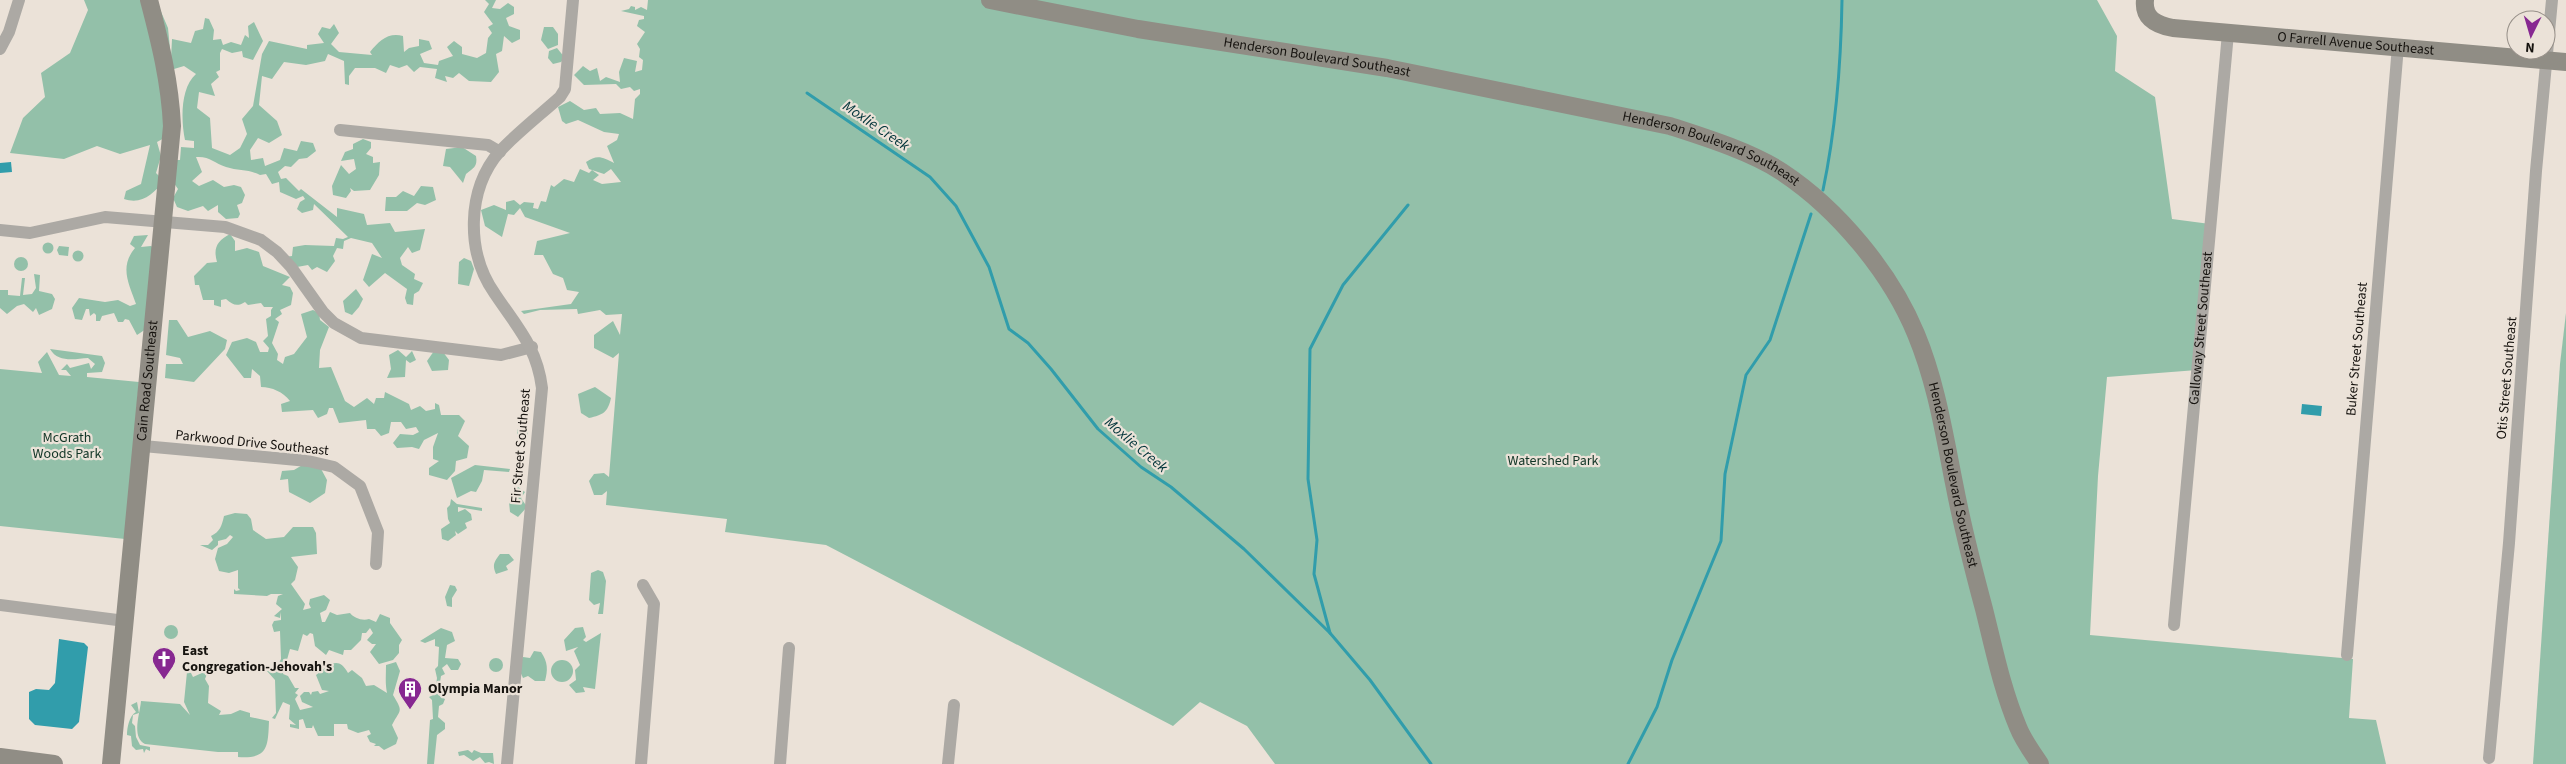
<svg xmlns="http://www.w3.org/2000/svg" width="2566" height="764" viewBox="0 0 2566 764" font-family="'Source Sans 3',sans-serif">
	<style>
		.green { fill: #93c0a9 }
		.water { fill: #319dab }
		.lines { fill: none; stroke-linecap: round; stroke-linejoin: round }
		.stream { stroke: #319dab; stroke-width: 3 }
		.street { stroke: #aca9a4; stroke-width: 12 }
		.secondary { stroke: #908d85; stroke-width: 18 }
		.labels { text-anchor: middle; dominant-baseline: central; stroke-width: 4.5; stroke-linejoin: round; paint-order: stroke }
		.street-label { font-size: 14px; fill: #16130f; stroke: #ebe2d8 }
		.park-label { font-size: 14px; fill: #113526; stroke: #ebe2d8 }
		.poi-label { font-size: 14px; font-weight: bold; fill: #16130f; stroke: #ebe2d8; text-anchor: start }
		.water-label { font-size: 15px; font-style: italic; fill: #003339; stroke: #ebe2d8 }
	</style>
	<rect width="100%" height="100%" fill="#ebe2d8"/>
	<!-- green -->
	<g class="green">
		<path d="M84 0H156L168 28 171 59 172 39 191 43 195 31 203 29 205 18 209 19 214 30 213 40 221 39 223 45 231 42 241 45 245 35 249 38 248 26 254 22 263 41 253 60 243 57 242 51 232 53 222 49 220 53V70L216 72 219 77 211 84 215 96 199 92 197 108 210 118 212 148 230 155 240 148 247 134 242 119 253 106 262 54 269 41 307 49V45L324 43 318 34 322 27 330 29 334 24 339 33 331 44 339 52 372 55 370 52C379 41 388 32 403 36L404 52 409 48 419 46V39L429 41 432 49 420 54 424 63 438 65 439 61 453 56 447 47 454 41 462 47V54L477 58 486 53 488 38 492 33 488 27 493 24 484 12 489 4 485 0H496L492 8 500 9 508 3 514 7V14L506 18 509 26 520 30V39L512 43 504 36 502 51 496 54 499 72 491 82 469 81 459 73 453 78 445 76 447 82 435 78 437 69 420 67 414 72 407 65 399 68 390 65 386 73 375 68H355L349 76V85L345 84 344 61 328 54 325 61 306 65 284 62 272 79 262 76 259 105 277 121 282 135 269 143 258 138 250 150 251 160 263 158 265 166 280 160 284 148 297 151 301 141 313 143 316 151 307 158 299 159 291 167 285 166 278 172 281 179 286 178 299 191 301 189 337 217V208L364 214 367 225 390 223 395 232 425 229 420 250 412 253 408 247 400 258 402 265 415 274 414 279 423 283 419 291 414 294 413 305 407 304 405 298 407 289 385 273 369 287 363 280 372 254 382 258 372 243 351 238 344 241 343 249 337 248 333 256 335 261 327 272 317 267 312 270 308 265 297 267 285 257 292 256 293 247 305 245 334 246 336 238 343 239 348 237 314 204 313 210 302 213 297 209 300 202 305 199 303 196 296 199 280 192 279 182 272 184 266 174 260 175C249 169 238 171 226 167 214 163 210 156 196 157L202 172 192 181 199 186 213 180 224 187 234 185 241 187 245 195 242 203 237 205 240 214 238 218 226 219 218 212V205L208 211 203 206 188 211 177 207 173 198 178 189 171 179 175 160H180L181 147 194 148V141L185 140C181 121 180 88 196 74L184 66 174 69 172 64 168 136 157 142 161 156 156 173 164 181C153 194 142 205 124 199L126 191 141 184 150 145 120 154 97 146 64 159 10 153 23 118 45 97 41 73 70 53 88 10Z"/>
		<path d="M648 0H2097L2117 36 2115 71 2155 97 2172 219 2210 224 2197 370 2107 377 2098 476 2090 635 2353 659 2349 718 2376 720 2386 764H1275L1247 726 1200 702 1173 726 826 545 725 532 727 519 606 505 607 491 602 495H594L589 481 594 474 604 473 609 477 619 353 613 358 594 348V335L613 321 620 335 622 314 606 315 600 310 578 314 577 309 540 310 524 314 521 311 571 304 579 292 567 290 563 278 553 274 543 255H534L537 241 570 233 525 217 520 208 514 215 508 214 502 237 485 226 481 210 494 205 506 210V202L514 200 520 205 524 202 534 203 533 208 538 209 541 201 546 202 551 185 554 187 564 179 574 182 580 169 589 173 592 170 599 175 593 180 602 184 621 182 611 169 604 174 589 169 586 162C597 154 603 157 614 163L607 146 617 140 619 134 604 132 578 120 566 124 562 121 558 107 570 101 584 110 596 108 600 114 620 113 633 119 635 99 640 94V89L634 91 630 87 621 89 616 84 584 85 574 75 583 66 590 71 597 68 600 81 606 77 620 82 619 72 624 58 637 61 635 72 642 70 643 60 639 57 640 49 637 44 645 32 637 26 639 20 644 19V16L621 11 629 9 631 6 635 7V10L641 7 647 10Z"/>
		<polygon points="544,27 553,27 558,34 558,45 548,49 541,40"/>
		<polygon points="557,48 565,58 561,62 553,64 548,58 549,51"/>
		<polygon points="363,139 371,142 371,148 366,154 373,157 373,163 380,162 379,175 370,190 354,191 350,188 351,191 346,198 333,195 332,186 341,165 349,174 356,169 354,159 341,161 345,152 353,149 353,144"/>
		<path d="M462 147 476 156C478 167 473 168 466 174L463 183 450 167 443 166 446 149Z"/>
		<polygon points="421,186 433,187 436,200 425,205 417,203 407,211 385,211 386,197 396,197 403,191 414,196"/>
		<path d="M230 234 235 241V251L247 248 259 252 263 266 290 277 282 285 290 287 293 293 291 305 280 310 282 314 275 319 279 322 272 343 278 354 277 360 283 364 285 357 294 354 307 337 301 314 313 310 319 313 320 320 329 327 320 350 319 368 331 367 345 401 354 407 367 398 374 404 376 398H384L385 392 409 404 411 410 420 406 426 411 435 409V403L439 405 441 415H459L465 421 458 436 469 446 467 458 456 461 455 471 447 480 429 475V468L439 461 433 459V447L438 433 424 440 419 449 412 447 397 448 393 443 400 434 413 435 419 432 416 427 406 429 401 422H391L389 433 381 436 375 429H367L366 420 339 423 333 408H329L327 414 318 418 313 410 282 412 281 404 290 401C283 392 272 387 261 387L260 376 252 369 251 378H244L226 355 232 342 247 338 256 342 260 352H268L269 348 263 341 268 336 266 319 271 316V310L273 307H264L261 303 248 305 245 302C237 307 233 305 226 299L221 300V307L214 305V300H203L199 285H195L194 276 207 263 217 262C213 248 217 241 230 234Z"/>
		<path d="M148 235 141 247 151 246 164 255 149 327 137 335 129 320 125 319 123 322H118L114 313 102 316 100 321H96V315L94 313 90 316 89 309H86L82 320 75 319 72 308 79 298 105 302 118 300 130 306 136 304C129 284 119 267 135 248L130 244 134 236Z"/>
		<circle cx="48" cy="248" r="5.5"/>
		<polygon points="59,246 69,247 68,256 59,255 57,250"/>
		<circle cx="78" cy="256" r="5.5"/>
		<circle cx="21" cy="264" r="7"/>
		<polygon points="464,258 471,261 474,269 469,286 458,284 459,262"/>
		<polygon points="34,274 40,275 39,291 52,294 55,299 52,309 39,315 36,308 33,312 24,304 17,306 7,314 0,308 0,290 8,290 8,295 20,296 22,278 25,278 23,295 32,294 36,288"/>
		<polygon points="356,289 363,299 359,307 352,315 345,312 343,301"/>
		<polygon points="2566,313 2566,764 2533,764 2560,364"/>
		<polygon points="169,320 177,320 188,337 210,331 227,340 225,349 194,382 165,378 166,364 183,364 180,358 166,355"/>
		<path d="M50 349 102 356 105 363 102 372 87 373V377L139 382 125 539 0 526V369L42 373 38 362 47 352 59 375 71 376 66 370H61L67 364 70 368 89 363 91 369 95 364 88 358C75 359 58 363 50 349Z"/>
		<polygon points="398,350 406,357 412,351 416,360 410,363 406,360 405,377 387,378 391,369 389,355"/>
		<polygon points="434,351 443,352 449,360 448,370 432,371 427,361"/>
		<path d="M595 387 611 398C608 412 603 415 589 418L581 413 578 394Z"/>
		<polygon points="523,426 528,431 526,443 517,440 517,430"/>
		<polygon points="304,464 320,467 327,480 325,493 310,503 289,492 288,479 280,480 282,471 294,470"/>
		<polygon points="475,465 510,469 509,472 484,470 482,481 476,492 471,491 457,498 451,478"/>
		<polygon points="518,487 525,492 521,498 527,507 518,517 510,512 509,502 514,499 512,492"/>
		<polygon points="451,499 457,504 482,508 482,511 458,507 458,512 465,509 471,514 472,520 465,523 467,528 458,534 455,531 456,535 448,541 442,539 441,529 450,523 448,519 447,508 450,505"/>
		<path d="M235 513 247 514 251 519 253 530 266 539 284 537 293 527H313L316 533 317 554 291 557 298 567 295 580 291 584 305 604 303 610 311 608 309 604 310 599 324 595 330 600 326 610 320 613 322 622H325L330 612 337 615 350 613C354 618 362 621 369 619L376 622 380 614 390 618V623L402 640 399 645V653L393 660 379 664 370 652 376 644H372L367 640 373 633 370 628 366 633H362L361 640 351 650H344L343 655 329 650 326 655 315 646 313 634 310 633 307 636 303 634 298 651 290 649 283 674 288 676 295 688H299L295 693 298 695 295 699 300 710 313 707 302 702 300 696 304 692H309L311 695 312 692 318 691 320 694 329 691 322 690 316 675C328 666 338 654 348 673L352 670 362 678 366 686 374 685 387 693C385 683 386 675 386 665L396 662 400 671 393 695C404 713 400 709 392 725L398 738 396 744 384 750 379 746H374L376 744 370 742 367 736 371 734 369 730 358 733 348 729 347 724H334V736H318L313 725 312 728H306L303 719 299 720V729L290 727V724L296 725 289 719 290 705 283 702 275 719 272 718 276 713 275 680 267 671 276 669 281 659 280 631 274 632 272 625 274 621 281 620V612L280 618 274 616 282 609 276 604 278 596 283 594H271L267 596 234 594V589L236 591 240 590 238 588V570L229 573 219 571 215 559 218 548 227 544 233 537 230 535 226 539 218 541V545L212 550 200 545H208L213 540 211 536C220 532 222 525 224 516Z"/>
		<path d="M500 554H509L514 560 506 566 508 570 496 574C492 565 494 562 500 554Z"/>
		<polygon points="598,570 603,572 606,581 603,614 598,614 600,603 594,605 589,600 591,573"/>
		<polygon points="450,585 455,586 457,590 452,598 452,607 447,606 445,597"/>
		<circle cx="171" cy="632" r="7"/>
		<polygon points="583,627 586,637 583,640 586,642 601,633 595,689 583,687 585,692 576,693 569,685 576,680 575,670 580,665 574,651 578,647 566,651 564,640 575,628"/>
		<polygon points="441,628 452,632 455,641 447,645 445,658 458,659 461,664 458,670 451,670 447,664 442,668 445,674 441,676 438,695 445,699 443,704 439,706 438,717 445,723 445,729 437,735 434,764 427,764 430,720 433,719 432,700 429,697 435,694 437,678 435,669 438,666 439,647 435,646 435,639 425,643 420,641"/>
		<path d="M534 651 541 652C548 662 548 670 545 681H535L528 676 523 678 518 667 523 657 530 658Z"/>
		<circle cx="496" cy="665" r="7"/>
		<circle cx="562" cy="671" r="11"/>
		<path d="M187 672 191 673 193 677 204 672 207 674 205 679 209 686 208 703 221 711 219 715 231 714 240 710 250 713V717L269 721C268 747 268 759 238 757V752H218L145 744C131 737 140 714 141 701L180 704 190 715 184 702Z"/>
		<path d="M137 702 139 713 133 715 132 723 135 726 136 737 140 745 150 747V751L146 749 144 753 143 749 136 750 132 746 131 736 127 735C127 728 129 716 136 712L131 705Z"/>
		<polygon points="468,750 472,753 474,750 481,753 493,753 494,764 489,762 485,763 480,757 473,761 464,755 459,756 458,752"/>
	</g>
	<!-- water -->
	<g class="water">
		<polygon points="11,162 12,172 0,173 0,163"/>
		<polygon points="2302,404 2322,406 2321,416 2301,414"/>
		<polygon points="59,639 84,643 88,647 79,722 72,729 35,725 29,719 29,692 36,689 49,690 55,683"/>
	</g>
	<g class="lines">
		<!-- stream -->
		<g class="stream">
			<polyline points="807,93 930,177 956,206 989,267 1009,329 1028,343 1051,369 1098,429 1141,467 1171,487 1244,549 1330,633 1370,680 1431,764"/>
			<path d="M1823 190C1836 128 1841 63 1842 0"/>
			<polyline points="1330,633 1314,574 1317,540 1308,479 1310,349 1343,285 1408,205"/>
			<polyline points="1628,764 1657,707 1672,660 1721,541 1725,474 1746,375 1770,340 1811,214"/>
		</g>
		<!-- street -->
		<g class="street">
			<polyline points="0,49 9,32 19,0"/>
			<polyline points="340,130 488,145 500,152"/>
			<polyline points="0,230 30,233 105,217 225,227 261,240 277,252 291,267 323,312 334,323 361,338 501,355 532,347"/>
			<polyline points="143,446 308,461 334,467 360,486 378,532 376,564"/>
			<polyline points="0,605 125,621"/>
			<path id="s1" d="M2174 625 2228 33"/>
			<polyline points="2347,655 2398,46"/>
			<polyline points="2489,758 2509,543 2536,171 2552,0"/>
			<path d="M507 764 542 388C537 347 517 327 495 294 466 253 466 190 500 151 518 132 540 115 560 97L565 89 573 0"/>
			<polyline points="641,764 654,604 643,585"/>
			<polyline points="780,764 789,648"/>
			<polyline points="948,764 954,705"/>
		</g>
		<!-- secondary -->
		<g class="secondary">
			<path id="s2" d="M990 0 1138 29 1387 68 1670 126C1704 137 1752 152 1782 172 1838 209 1891 273 1916 334 1936 382 1944 433 1954 483 1962 525 1973 568 1984 609 1994 649 2002 689 2018 727 2023 740 2032 752 2040 764"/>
			<path id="s3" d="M2145 0C2143 19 2157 25 2173 28L2566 62"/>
			<polyline points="0,757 54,764"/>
			<path id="s4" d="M111 764 172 126C170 82 160 42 149 0"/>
		</g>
	</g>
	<!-- icons -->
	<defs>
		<g id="church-pin" transform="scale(1.25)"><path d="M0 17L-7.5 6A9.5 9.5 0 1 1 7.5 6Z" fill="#872891" stroke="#ebe2d8"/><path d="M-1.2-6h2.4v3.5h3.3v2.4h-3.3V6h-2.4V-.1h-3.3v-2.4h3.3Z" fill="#fff"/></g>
		<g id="building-pin" transform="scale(1.25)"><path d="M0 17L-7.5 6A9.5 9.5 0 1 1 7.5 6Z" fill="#872891" stroke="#ebe2d8"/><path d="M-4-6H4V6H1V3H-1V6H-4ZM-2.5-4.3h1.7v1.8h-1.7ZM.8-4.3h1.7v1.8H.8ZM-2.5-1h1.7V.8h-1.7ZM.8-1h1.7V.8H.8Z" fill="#fff"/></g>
	</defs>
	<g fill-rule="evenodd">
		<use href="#church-pin" x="164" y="659"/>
		<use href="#building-pin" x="410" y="689"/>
	</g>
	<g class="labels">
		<!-- street labels -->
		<g class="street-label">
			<text stroke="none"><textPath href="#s3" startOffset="228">O Farrell Avenue Southeast</textPath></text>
			<text stroke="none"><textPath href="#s2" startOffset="332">Henderson Boulevard Southeast</textPath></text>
			<text stroke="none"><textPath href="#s2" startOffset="738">Henderson Boulevard Southeast</textPath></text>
			<text stroke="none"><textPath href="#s1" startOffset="298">Galloway Street Southeast</textPath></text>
			<text transform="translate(2357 349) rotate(-85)">Buker Street Southeast</text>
			<text transform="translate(2507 378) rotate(-85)">Otis Street Southeast</text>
			<text stroke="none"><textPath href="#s4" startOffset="385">Cain Road Southeast</textPath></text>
			<text transform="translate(252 443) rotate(6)">Parkwood Drive Southeast</text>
			<text transform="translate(521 446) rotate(-85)">Fir Street Southeast</text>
			<text stroke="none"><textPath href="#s2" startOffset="1172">Henderson Boulevard Southeast</textPath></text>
		</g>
		<!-- park labels -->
		<g class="park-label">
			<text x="67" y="438">McGrath<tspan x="67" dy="16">Woods Park</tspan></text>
			<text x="1553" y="461">Watershed Park</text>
		</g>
		<!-- poi labels -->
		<g class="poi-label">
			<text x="182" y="651">East<tspan x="182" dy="16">Congregation-Jehovah's</tspan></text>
			<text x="428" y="689">Olympia Manor</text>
		</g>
		<!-- water labels -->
		<g class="water-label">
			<text transform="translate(876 126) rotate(34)">Moxlie Creek</text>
			<text transform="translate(1136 445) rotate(40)">Moxlie Creek</text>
		</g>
	</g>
	<!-- north arrow -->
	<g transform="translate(2531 35) rotate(185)"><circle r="24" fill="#ebe2d8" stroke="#968f88"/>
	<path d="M0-4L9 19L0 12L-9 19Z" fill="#872891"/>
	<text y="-8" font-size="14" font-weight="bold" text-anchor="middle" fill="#16130f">N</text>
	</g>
</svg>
